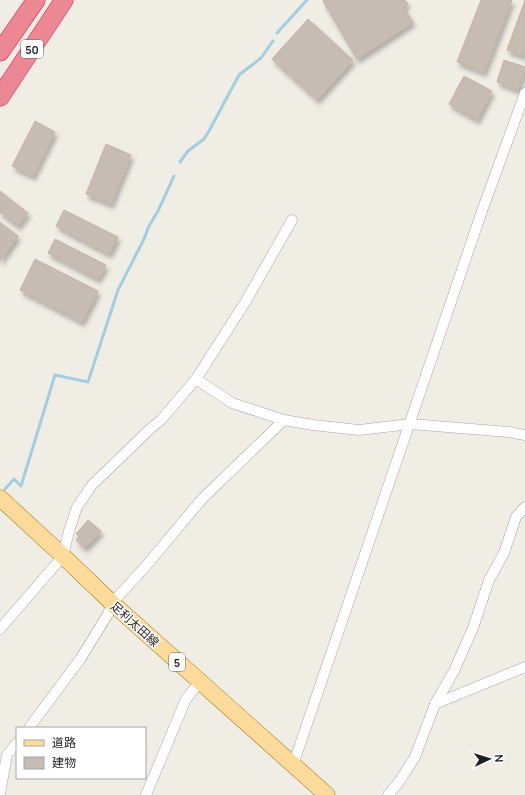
<svg xmlns="http://www.w3.org/2000/svg" width="525" height="795" viewBox="0 0 525 795" font-family="Manrope,'Noto Sans JP',sans-serif">
	<style>
		.lines { fill: none; stroke-linecap: round; stroke-linejoin: round }
		.stream { stroke: #a3cee0; stroke-width: 3 }
		.building { fill: #c6bcb4; stroke: #c3b5a6; filter: url(#shadow) }
		.street-casing { stroke: #a6a6a6; stroke-width: 11 }
		.primary-casing { stroke: #9a7200; stroke-width: 17 }
		.highway-casing { stroke: #e51b51; stroke-width: 19 }
		.street { stroke: #fff; stroke-width: 10 }
		.primary { stroke: #ffdb9b; stroke-width: 16 }
		.highway { stroke: #ec8893; stroke-width: 18 }
		.labels { text-anchor: middle; dominant-baseline: central; stroke-width: 3; stroke-linejoin: round; paint-order: stroke }
		.shield { fill: #fff; stroke: #626262; stroke-width: 1 }
		.shield-label { font-size: 11px; font-weight: bold; fill: #1f1f1f }
		.street-label { font-size: 12px; fill: #1f1f1f; stroke: #fff }
	</style>
	<defs>
		<filter id="shadow"><feDropShadow dx="2.5" dy="4.5" stdDeviation="2" flood-color="#0004"/></filter>
	</defs>
	<rect width="100%" height="100%" fill="#f0ede5"/>
	<g class="lines">
		<!-- stream -->
		<g class="stream">
			<polyline points="277,33 307,0"/>
			<polyline points="180,162 188,151 204,139 209,131 239,75 261,58 273,41"/>
			<polyline points="5,489 14,479 21,486 55,375 88,382 118,290 144,239 149,226 158,211 174,176"/>
		</g>
	</g>
	<!-- building -->
	<g class="building">
		<polygon points="324,0 405,0 408,4 403,7 413,22 357,59 323,1"/>
		<polygon points="481,0 512,0 484,72 457,62"/>
		<polygon points="525,0 525,56 507,50"/>
		<polygon points="308,19 353,60 317,100 272,59"/>
		<polygon points="504,60 525,67 518,90 497,82"/>
		<polygon points="464,76 492,91 477,120 449,104"/>
		<polygon points="35,121 55,132 33,176 12,166"/>
		<polygon points="106,144 131,155 111,204 86,194"/>
		<polygon points="0,191 28,213 18,226 0,212"/>
		<polygon points="64,210 118,237 109,254 56,226"/>
		<polygon points="0,222 18,236 0,261"/>
		<polygon points="55,239 106,265 98,279 48,253"/>
		<polygon points="35,259 98,291 82,322 20,290"/>
		<polygon points="88,520 101,531 85,548 76,540 79,536 76,534"/>
	</g>
	<g class="lines">
		<!-- street casing -->
		<g class="street-casing">
			<g id="street">
				<polyline points="196,379 232,403 284,420 313,425 359,430 410,424 509,432 525,435"/>
				<polyline points="0,629 63,556 69,531 77,507 92,485 150,429 161,420 196,379 246,301 292,220"/>
				<polyline points="435,704 525,667"/>
				<polyline points="29,728 81,658 108,614 112,603 146,566 202,499 284,420"/>
				<polyline points="293,765 482,211 525,93"/>
				<polyline points="0,793 7,755 17,743"/>
				<polyline points="146,795 186,699 200,682"/>
				<polyline points="388,795 399,782 415,757 435,704 454,671 473,628 489,580 504,553 516,517 525,507"/>
			</g>
		</g>
		<!-- primary casing -->
		<g class="primary-casing">
			<polyline id="primary" points="0,498 63,556 112,603 327,795"/>
		</g>
		<!-- highway casing -->
		<g class="highway-casing">
			<g id="highway">
				<polyline points="0,52 36,0"/>
				<polyline points="0,97 64,0"/>
			</g>
		</g>
		<!-- street -->
		<use href="#street" class="street"/>
		<!-- primary -->
		<use href="#primary" class="primary"/>
		<!-- highway -->
		<use href="#highway" class="highway"/>
	</g>
	<g class="labels">
		<!-- shield labels -->
		<g class="shield">
			<rect x="21" y="40" width="22" height="18" rx="3"/>
			<rect x="169" y="653" width="16" height="18" rx="3"/>
		</g>
		<g class="shield-label">
			<text x="32" y="49">50</text>
			<text x="177" y="662">5</text>
		</g>
		<!-- street labels -->
		<g class="street-label">
			<text transform="translate(135 624) rotate(42)">足利太田線</text>
		</g>
	</g>
	<!-- legend -->
	<rect x="16" y="727" width="130" height="52" fill="#ffffff" stroke="#a5a5a5"/>
	<rect x="24" y="740" width="20" height="6" fill="#ffdb9b" stroke="#a5a5a5"/>
	<text x="52" y="747" font-size="12" fill="#1f1f1f">道路</text>
	<rect x="24" y="757" width="20" height="12" fill="#c6bcb4" stroke="#a5a5a5"/>
	<text x="52" y="767" font-size="12" fill="#1f1f1f">建物</text>
	<!-- north arrow -->
	<g transform="translate(489 759) rotate(86)" stroke="#ffffff" stroke-width="3" paint-order="stroke">
	<path d="M0-3L7 15L0 10L-7 15Z" fill="#1f1f1f"/>
	<text y="-6" font-size="11" font-weight="bold" text-anchor="middle" fill="#1f1f1f">N</text>
	</g>
</svg>
